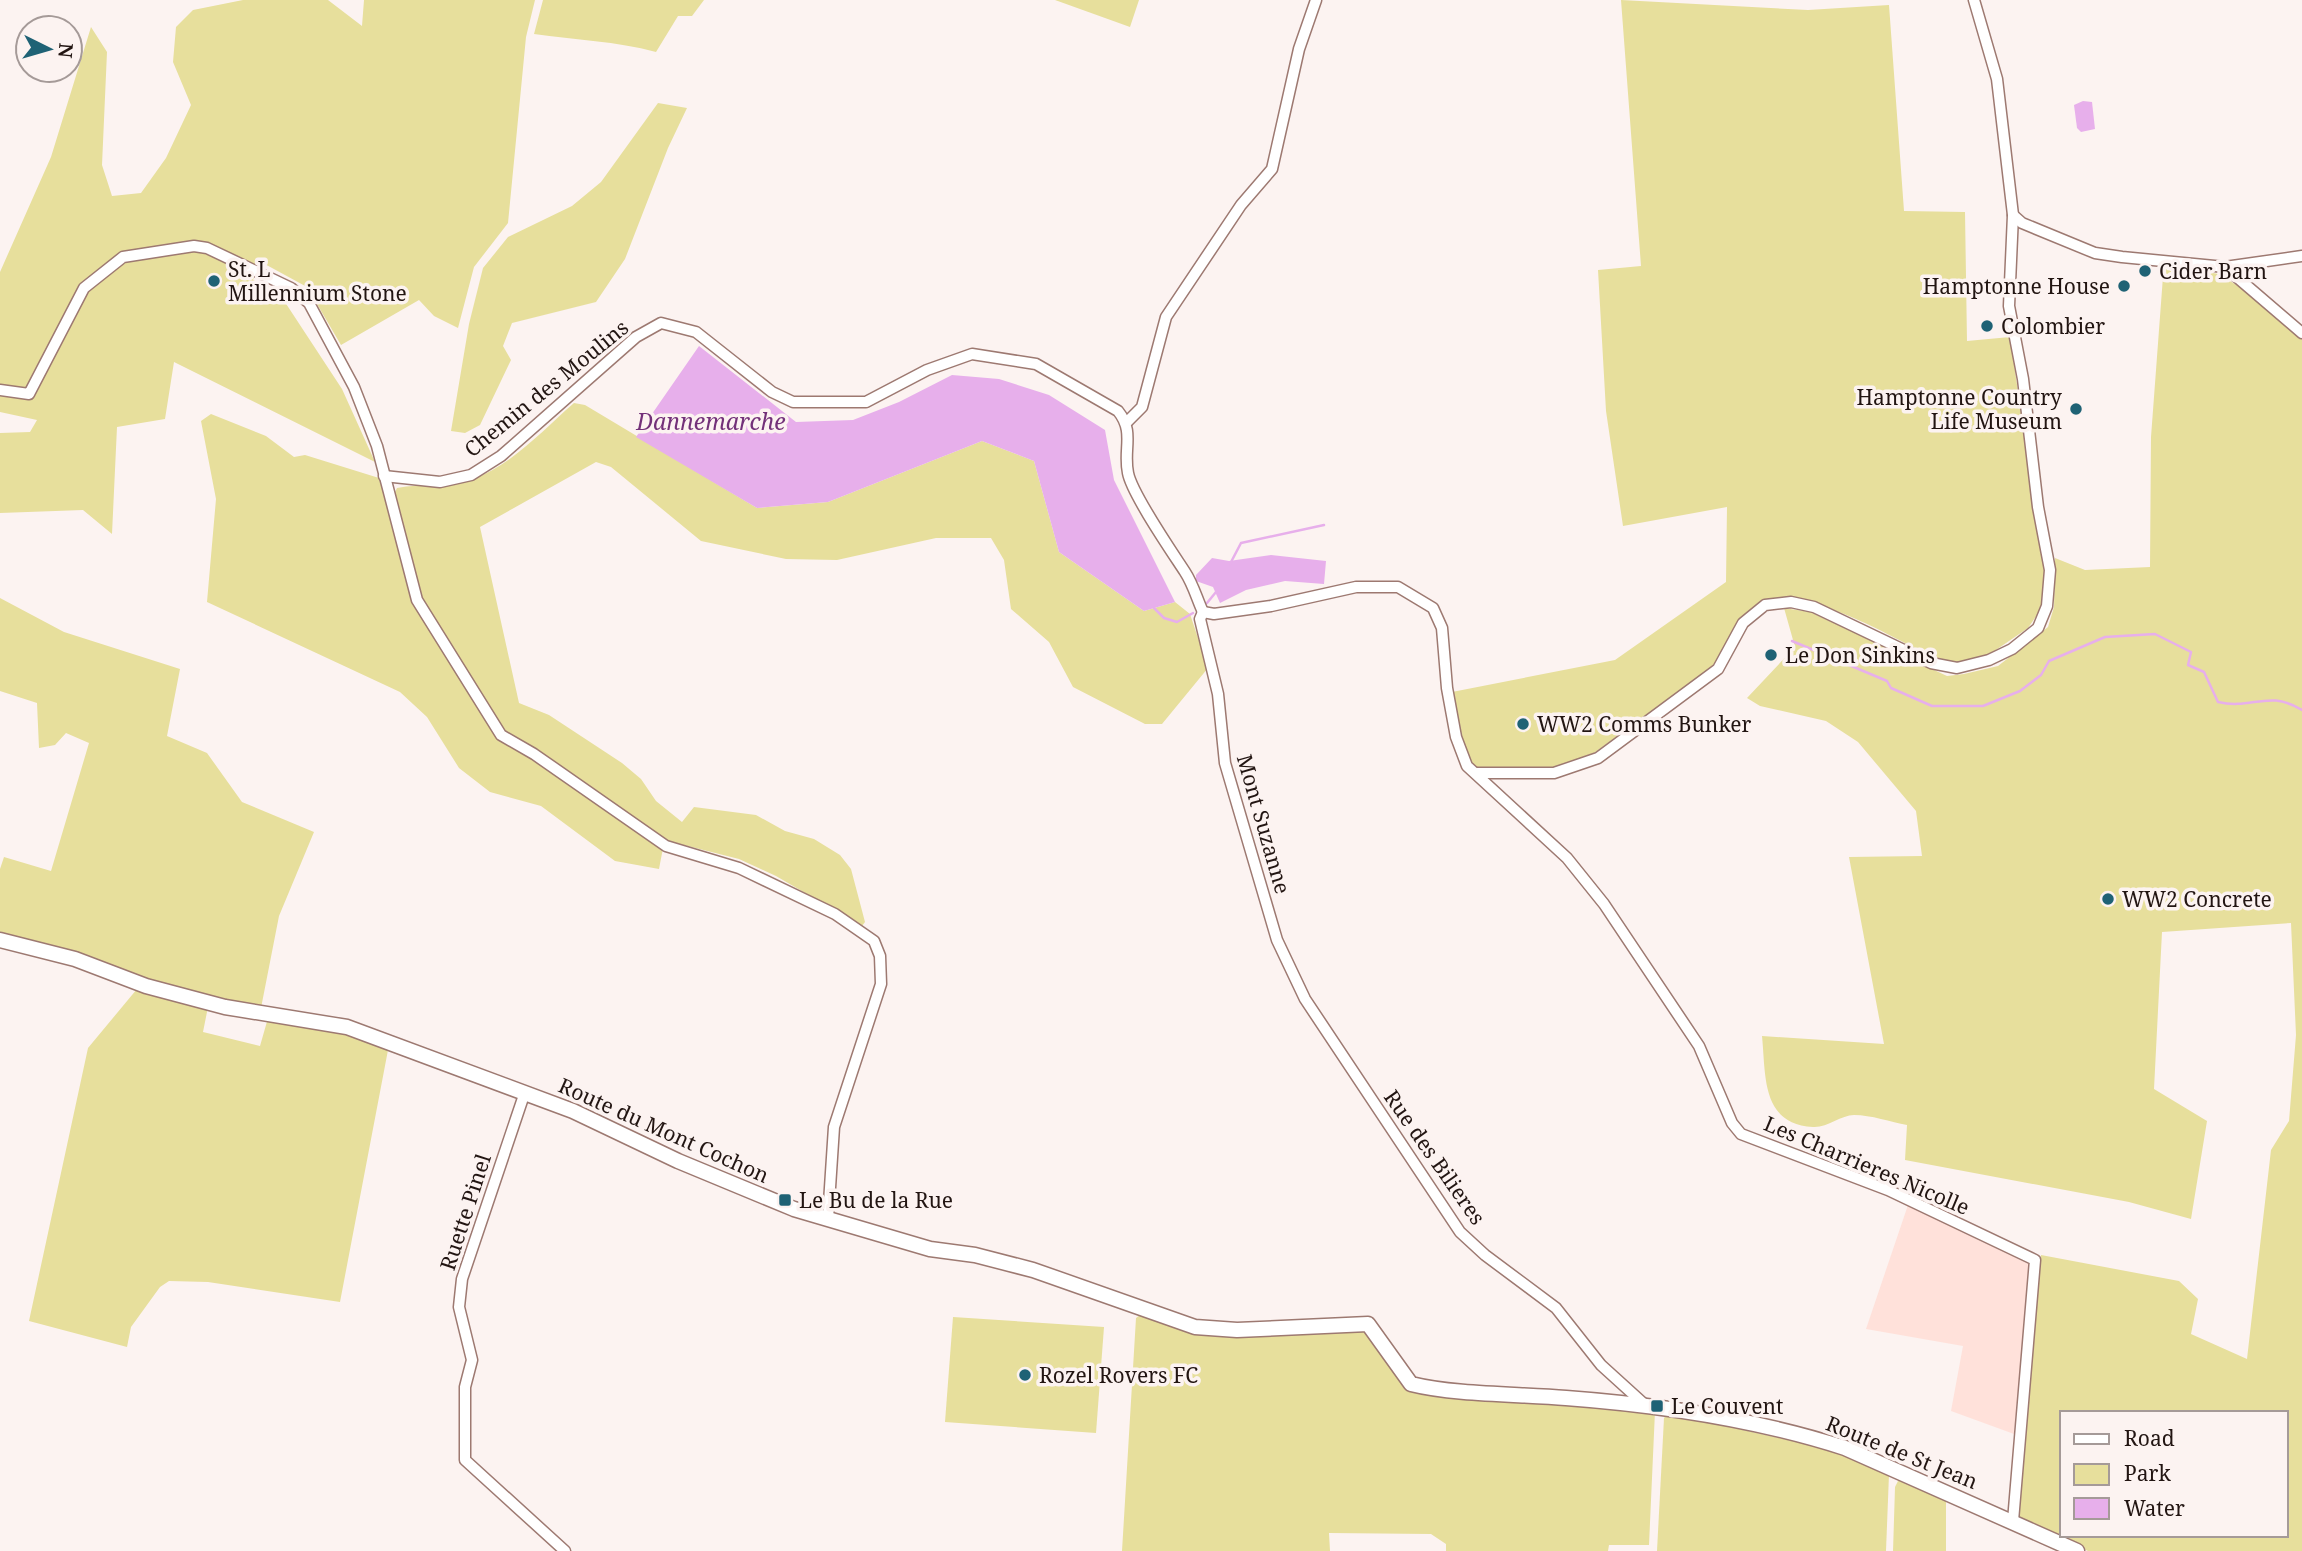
<svg xmlns="http://www.w3.org/2000/svg" width="2302" height="1551" viewBox="0 0 2302 1551" font-family="'Noto Serif',serif">
	<style>
		.built { fill: #ffe1da }
		.green { fill: #e7df9c; fill-rule: evenodd }
		.water { fill: #e7afeb }
		.lines { fill: none; stroke-linecap: round; stroke-linejoin: round }
		.stream { stroke: #e7afeb; stroke-width: 2.5 }
		.minor-casing { stroke: #9d7971; stroke-width: 13 }
		.major-casing { stroke: #9d7971; stroke-width: 17 }
		.minor { stroke: #fff; stroke-width: 10 }
		.major { stroke: #fff; stroke-width: 14 }
		.poi-dot { fill: #1f6275; stroke: #fcf3f1; stroke-width: 2.5 }
		.labels { text-anchor: middle; dominant-baseline: central; stroke-width: 7; stroke-linejoin: round; paint-order: stroke }
		.poi-label { font-size: 21px; fill: #221512; stroke: #fcf3f1; text-anchor: start }
		.street-label { font-size: 21px; fill: #221512; stroke: #fcf3f1 }
		.water-label { font-size: 23px; font-style: italic; fill: #733179; stroke: #fcf3f1 }
	</style>
	<rect width="100%" height="100%" fill="#fcf3f1"/>
	<!-- built -->
	<polygon class="built" points="1908,1205 2026,1260 2030,1266 2014,1434 1951,1411 1963,1346 1866,1329"/>
	<!-- green -->
	<g class="green">
		<polygon points="243,0 328,0 362,26 364,0 535,0 526,37 508,223 474,267 458,328 434,316 419,300 341,345 307,287 261,262 253,280 277,290 342,389 375,462 174,362 165,419 117,427 112,534 83,510 0,513 0,433 30,432 37,420 0,412 0,272 51,157 91,27 107,52 102,165 112,196 141,193 166,158 191,105 173,62 176,27 193,10"/>
		<path d="M543 0H704L692 16H678L656 52C616 41 575 40 534 34Z"/>
		<polygon points="1055,0 1139,0 1130,27"/>
		<path d="M1621 0 1808 10 1889 5 1904 211 1965 212 1967 341 2010 337 2045 575 2041 609 2028 628 1987 656 1957 662 1936 659C1896 640 1789 573 1751 610 1733 628 1726 654 1707 671L1594 753 1551 768 1478 769C1458 755 1456 715 1452 692L1615 660 1726 582 1727 507 1623 526 1606 411 1598 270 1641 266Z"/>
		<polygon points="658,103 687,108 668,148 625,259 596,302 512,323 503,346 511,360 480,425 465,433 451,431 469,324 483,268 508,237 572,206 601,182"/>
		<path d="M2164 263 2218 274 2245 290 2302 338V1551H2088L2017 1518 2041 1255 2179 1281 2198 1299 2191 1334 2247 1359 2271 1150 2289 1121 2296 1035 2291 923 2162 932 2154 1089 2207 1121 2191 1219 2129 1202 1905 1160 1907 1125C1891 1122 1871 1115 1854 1115 1841 1115 1827 1128 1813 1127 1761 1124 1766 1076 1762 1036L1884 1044 1849 857 1922 856 1916 811 1858 742 1826 721 1760 706 1747 698 1795 647 1784 608 1810 612 1947 676 1964 674 1998 666 2048 627 2054 607 2055 558 2085 570 2150 567 2151 437ZM2062 1413H2286V1535H2062Z"/>
		<path d="M574 403 585 405 757 508 828 502 982 441 1034 461 1059 552 1144 611 1175 602 1190 614 1208 668 1162 724H1145L1073 687 1049 642 1011 609 1004 560 991 538H936L837 560 786 559 701 541 611 467 596 462 480 527 519 703 549 715 622 763 641 779 656 801 682 822 694 807 756 815 785 831 814 839 840 855 851 869 865 922 862 926 776 876 739 859 668 841 505 732 422 599 394 494 397 488C422 483 448 488 473 479 512 465 544 429 574 403Z"/>
		<polygon points="211,414 266,436 294,457 305,455 379,478 415,602 498,737 553,770 663,848 659,869 615,861 541,806 490,792 459,768 427,717 400,692 207,602 216,499 201,421"/>
		<path d="M0 598 64 632 180 669 167 736 207 753 242 802 314 832 279 916 261 1008C218 1000 176 991 134 977 90 961 47 940 0 935V869L4 857 51 871 89 743 66 733 55 745 39 748 37 703 0 691Z"/>
		<polygon points="137,989 208,1007 203,1032 260,1046 268,1018 336,1029 388,1050 340,1302 208,1282 169,1281 160,1287 131,1327 127,1347 29,1321 88,1048"/>
		<polygon points="1140,1315 1197,1331 1356,1329 1367,1332 1405,1385 1655,1411 1649,1545 1609,1545 1608,1551 1446,1551 1446,1544 1431,1534 1329,1533 1330,1551 1122,1551 1136,1318"/>
		<polygon points="953,1317 1104,1327 1096,1433 945,1422"/>
		<polygon points="1668,1413 1846,1453 1889,1474 1886,1551 1657,1551 1664,1418"/>
		<polygon points="1899,1479 1946,1500 1946,1551 1893,1551 1895,1487"/>
	</g>
	<!-- water -->
	<g class="water">
		<polygon points="2083,101 2092,102 2095,129 2081,132 2077,128 2074,105"/>
		<polygon points="699,346 796,422 853,420 899,402 952,375 999,379 1049,395 1105,430 1114,480 1175,602 1144,611 1059,552 1034,461 982,441 828,502 757,508 636,437"/>
		<polygon points="1271,555 1326,561 1324,584 1285,581 1246,590 1220,603 1213,587 1196,581 1196,575 1212,558 1229,561"/>
	</g>
	<g class="lines">
		<!-- stream -->
		<g class="stream">
			<polyline points="1230,564 1241,543 1324,525"/>
			<polyline points="1207,603 1216,592"/>
			<polyline points="1154,608 1164,618 1177,622 1193,613"/>
			<path d="M1792 641 1887 681 1891 688 1932 706H1983L2020 691 2041 675 2049 661 2105 637 2155 634 2191 652 2188 665 2204 672 2218 702C2253 710 2268 689 2302 710"/>
		</g>
		<!-- minor casing -->
		<g class="minor-casing">
			<g id="minor">
				<polyline points="2013,215 2022,223 2095,253 2122,257 2225,267 2302,256"/>
				<polyline points="2225,267 2302,333"/>
				<polyline points="0,390 29,394 84,288 123,257 194,246 207,248 291,288 309,303 354,387 377,446 417,600 501,735 534,754 666,846 739,868 835,914 874,941 880,956 881,984 834,1127 828,1218"/>
				<polyline points="1127,422 1142,407 1166,317 1241,205 1272,169 1299,49 1316,0"/>
				<path d="M384 476 440 482 471 475 501 456 636 337 661 323 696 332 772 392 793 402H866L927 370 972 354 1036 364 1118 411C1135 432 1123 449 1128 473 1132 494 1172 552 1185 572 1193 584 1197 599 1203 612"/>
				<polyline points="1203,612 1214,614 1271,606 1356,587 1398,587 1433,608 1442,628 1447,688 1456,737 1467,766 1567,858 1604,904 1699,1046 1732,1123 1741,1134 1888,1190 2035,1260 2013,1521"/>
				<polyline points="1203,612 1200,619 1218,694 1225,763 1277,940 1305,999 1460,1232 1485,1255 1556,1308 1601,1365 1644,1404"/>
				<polyline points="1476,773 1554,773 1598,758 1718,669 1743,623 1765,605 1791,602 1814,607 1931,663 1957,668 1989,660 2012,649 2038,628 2047,606 2050,570 2038,507 2023,379 2009,306 2013,215 1997,79 1974,0"/>
				<polyline points="525,1092 462,1279 459,1307 472,1360 465,1387 465,1460 565,1551"/>
			</g>
		</g>
		<!-- major casing -->
		<g class="major-casing">
			<path id="major" d="M0 940 75 959 146 986 225 1007 347 1027 573 1111 678 1161 794 1209 930 1249 975 1255 1033 1270 1195 1327 1237 1330 1368 1324 1411 1384C1455 1395 1519 1394 1566 1398 1660 1405 1755 1419 1845 1448L2077 1551"/>
		</g>
		<!-- minor -->
		<use href="#minor" class="minor"/>
		<!-- major -->
		<use href="#major" class="major"/>
	</g>
	<!-- markers -->
	<g class="poi-dot">
		<circle cx="2145" cy="271" r="7"/>
		<circle cx="214" cy="281" r="7"/>
		<circle cx="2124" cy="286" r="7"/>
		<circle cx="1987" cy="326" r="7"/>
		<circle cx="2076" cy="409" r="7"/>
		<circle cx="1771" cy="655" r="7"/>
		<circle cx="1523" cy="724" r="7"/>
		<circle cx="2108" cy="899" r="7"/>
		<rect x="778" y="1193" width="14" height="14" rx="3.5"/>
		<circle cx="1025" cy="1375" r="7"/>
		<rect x="1650" y="1399" width="14" height="14" rx="3.5"/>
	</g>
	<g class="labels">
		<!-- poi labels -->
		<g class="poi-label">
			<text x="228" y="269">St. L<tspan x="228" dy="24">Millennium Stone</tspan></text>
			<text x="2159" y="271">Cider Barn</text>
			<text x="2110" y="286" text-anchor="end">Hamptonne House</text>
			<text x="2001" y="326">Colombier</text>
			<text x="2062" y="397" text-anchor="end">Hamptonne Country<tspan x="2062" dy="24">Life Museum</tspan></text>
			<text x="1785" y="655">Le Don Sinkins</text>
			<text x="1537" y="724">WW2 Comms Bunker</text>
			<text x="2122" y="899">WW2 Concrete</text>
			<text x="799" y="1200">Le Bu de la Rue</text>
			<text x="1039" y="1375">Rozel Rovers FC</text>
			<text x="1671" y="1406">Le Couvent</text>
		</g>
		<!-- street labels -->
		<g class="street-label">
			<text transform="translate(546 388) rotate(-39)">Chemin des Moulins</text>
			<text transform="translate(1264 824) rotate(74)">Mont Suzanne</text>
			<text transform="translate(664 1130) rotate(24)">Route du Mont Cochon</text>
			<text transform="translate(1435 1157) rotate(55)">Rue des Bilieres</text>
			<text transform="translate(1867 1165) rotate(23)">Les Charrieres Nicolle</text>
			<text transform="translate(465 1212) rotate(-72)">Ruette Pinel</text>
			<text transform="translate(1902 1452) rotate(22)">Route de St Jean</text>
		</g>
		<!-- water labels -->
		<g class="water-label">
			<text x="711" y="421">Dannemarche</text>
		</g>
	</g>
	<!-- legend -->
	<rect x="2060" y="1411" width="228" height="126" fill="#fcf3f1" stroke="#a59a98" stroke-width="2"/>
	<rect x="2074" y="1434" width="35" height="10" fill="#ffffff" stroke="#a59a98" stroke-width="2"/>
	<text x="2124" y="1446" font-size="21" fill="#221512">Road</text>
	<rect x="2074" y="1464" width="35" height="21" fill="#e7df9c" stroke="#a59a98" stroke-width="2"/>
	<text x="2124" y="1481" font-size="21" fill="#221512">Park</text>
	<rect x="2074" y="1498" width="35" height="21" fill="#e7afeb" stroke="#a59a98" stroke-width="2"/>
	<text x="2124" y="1516" font-size="21" fill="#221512">Water</text>
	<!-- north arrow -->
	<g transform="translate(49 49) rotate(95)"><circle r="33" fill="#fcf3f1" stroke="#a59a98" stroke-width="2"/>
	<path d="M0-5L12 26L0 18L-12 26Z" fill="#1f6275"/>
	<text y="-10" font-size="19" font-weight="bold" text-anchor="middle" fill="#221512">N</text>
	</g>
</svg>
